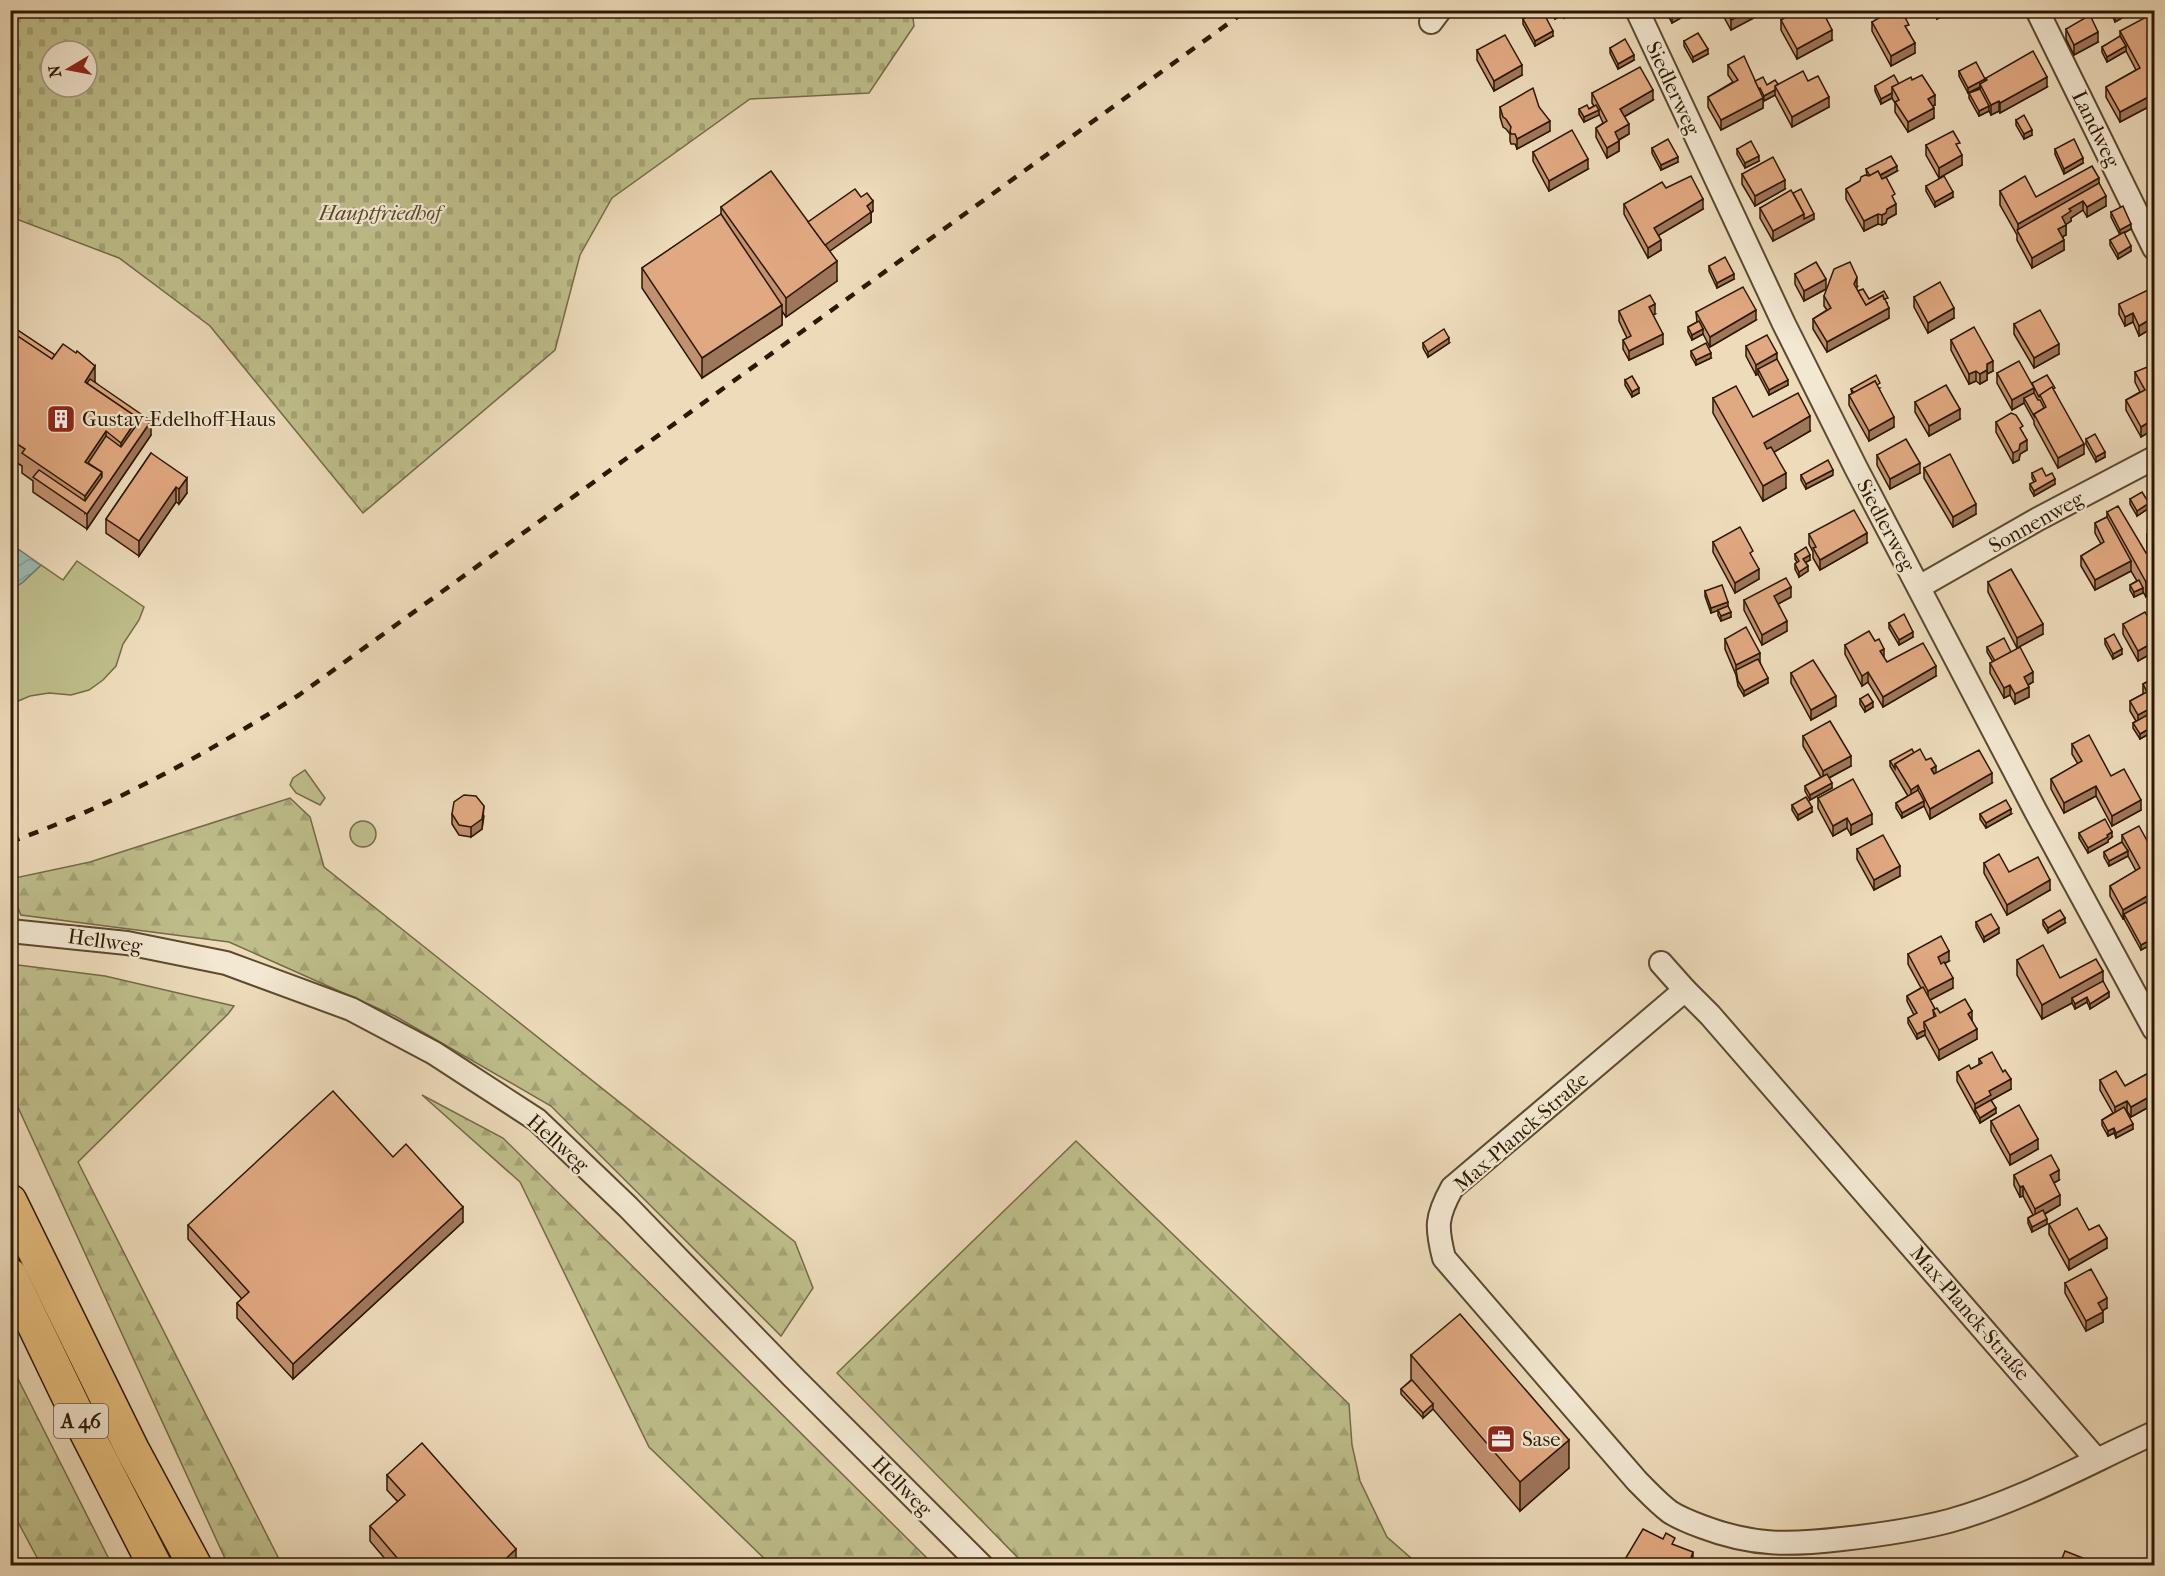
<svg xmlns="http://www.w3.org/2000/svg" width="2165" height="1576" viewBox="0 0 2165 1576" font-family="'IM FELL French Canon',serif">
	<style>
		.grass { fill: #bebe8b; stroke: #756b46; stroke-width: 1.5 }
		.forest { fill: url(#forest-firs); stroke: #756b46; stroke-width: 1.5 }
		.cemetery { fill: url(#cemetery-stones); stroke: #756b46; stroke-width: 1.5; fill-rule: evenodd }
		.water { fill: url(#water-waves); stroke: #6d7a6b; stroke-width: 1.5 }
		.lines { fill: none; stroke-linecap: round; stroke-linejoin: round }
		.minor-casing { stroke: #5c492e; stroke-width: 26 }
		.highway-casing { stroke: #2c1800; stroke-width: 36 }
		.minor { stroke: #f3e8d2; stroke-width: 22 }
		.highway { stroke: #e6be7d; stroke-width: 33 }
		.rail { stroke: #2c1800; stroke-width: 4.5; stroke-dasharray: 10 10; stroke-linecap: butt }
		.wall { fill: #c2916f; stroke: #2c1800; stroke-width: 1.5 }
		.shaded-wall { fill: #9e765a; stroke: #2c1800; stroke-width: 1.5 }
		.building { fill: #e1a981; stroke: #2c1800; stroke-width: 1.5 }
		.labels { text-anchor: middle; dominant-baseline: central; stroke-width: 4.5; stroke-linejoin: round; paint-order: stroke }
		.shield { fill: #f3e8d2; stroke: #68563f; stroke-width: 1.5 }
		.shield-label { font-size: 20px; font-weight: bold; fill: #2c1800 }
		.street-label { font-size: 21px; fill: #2c1800; stroke: #f3e8d2 }
		.park-label { font-size: 21px; font-style: italic; fill: #584a2a; stroke: #f3e8d2 }
		.poi-label { font-size: 21px; fill: #2c1800; stroke: #f3e8d2; text-anchor: start }
	</style>
	<defs>
		<pattern id="forest-firs" width="22" height="20" patternUnits="userSpaceOnUse" patternTransform="scale(1.5)"><rect width="22" height="20" fill="#bebe8b"/><path d="M5 1l3.5 6h-7zM16 11l3.5 6h-7z" fill="#a3a376"/></pattern>
		<pattern id="cemetery-stones" width="16" height="16" patternUnits="userSpaceOnUse" patternTransform="scale(1.5)"><rect width="16" height="16" fill="#bebe8b"/><path d="M2 7V4a2 2 0 0 1 4 0v3zM10 15v-3a2 2 0 0 1 4 0v3z" fill="#a3a376"/></pattern>
		<pattern id="water-waves" width="16" height="10" patternUnits="userSpaceOnUse" patternTransform="scale(1.5)"><rect width="16" height="10" fill="#99bbb3"/><path d="M0 5q4-4 8 0t8 0" fill="none" stroke="#84a098"/></pattern>
	</defs>
	<rect width="100%" height="100%" fill="#eddbba"/>
	<filter id="stains"><feTurbulence type="fractalNoise" baseFrequency=".00333" numOctaves="4"/><feColorMatrix values="0 0 0 0 .2 0 0 0 0 .09 0 0 0 0 .02 0 0 0 .5 -.17"/></filter>
	<radialGradient id="worn" r=".72"><stop offset=".6" stop-color="#630" stop-opacity="0"/><stop offset="1" stop-color="#630" stop-opacity=".3"/></radialGradient>
	<!-- grass -->
	<g class="grass">
		<polygon points="77,561 144,607 139,620 123,644 116,666 103,680 89,690 71,695 49,693 30,696 11,704 10,590 23,582 41,565 63,580"/>
		<polygon points="305,770 325,798 320,805 296,793 290,785 293,778"/>
		<circle cx="363" cy="834" r="13"/>
	</g>
	<!-- forest -->
	<g class="forest">
		<polygon points="290,798 310,817 324,867 795,1242 813,1288 781,1336 551,1106 395,1016 229,942 21,915 11,892 10,879 90,862"/>
		<polygon points="10,964 105,976 234,1006 228,1014 78,1162 282,1565 228,1565 11,1092"/>
		<polygon points="422,1095 503,1138 934,1565 771,1565 649,1447 520,1182"/>
		<polygon points="1076,1141 1349,1404 1352,1445 1360,1481 1387,1537 1419,1565 1025,1565 837,1373"/>
		<polygon points="11,1365 112,1565 41,1565 11,1509"/>
	</g>
	<!-- cemetery -->
	<path class="cemetery" d="M912 10 914 26 869 93 750 99 612 198 580 255 555 350 363 513 210 326 119 258 11 217V11ZM51 51H87V87H51Z"/>
	<!-- water -->
	<polygon class="water" points="11,544 41,565 23,582 11,590"/>
	<g class="lines">
		<!-- minor casing -->
		<g class="minor-casing">
			<g id="minor">
				<polyline points="1637,10 1784,324 1856,468 2035,810 2154,1029"/>
				<polyline points="2037,10 2154,248"/>
				<polyline points="1431,22 1440,10"/>
				<polyline points="1919,587 2038,519 2154,458"/>
				<polyline points="10,931 127,943 226,963 351,1009 434,1053 537,1120 628,1207 793,1377 982,1566"/>
				<polyline points="1661,963 1685,990"/>
				<path d="M2096 1459 1710 1015 1685 990 1452 1188C1436 1217 1436 1227 1444 1258L1637 1481C1648 1492 1658 1503 1670 1512 1681 1519 1692 1523 1703 1527 1753 1546 1790 1545 1842 1539 1879 1535 1914 1530 1949 1521 2021 1501 2088 1463 2154 1433"/>
			</g>
		</g>
		<!-- highway casing -->
		<g class="highway-casing">
			<g id="highway">
				<polyline points="10,1201 132,1449 195,1566"/>
				<polyline points="10,1275 74,1408 155,1566"/>
			</g>
		</g>
		<!-- minor -->
		<use href="#minor" class="minor"/>
		<!-- highway -->
		<use href="#highway" class="highway"/>
		<!-- rail -->
		<path class="rail" d="M10 842C115 805 206 754 299 695L1247 10"/>
	</g>
	<!-- wall -->
	<g class="wall">
		<polygon points="1550,10 1576,10 1564,18 1562,15 1555,19"/>
		<polygon points="1665,10 1695,10 1672,23"/>
		<polygon points="1720,10 1763,10 1763,13 1731,30"/>
		<polygon points="1933,10 1954,10 1937,19"/>
		<polygon points="2110,10 2136,10 2115,22"/>
		<polygon points="1523,19 1553,36 1535,46 1523,24"/>
		<polygon points="1781,20 1832,40 1797,59 1781,30"/>
		<polygon points="1872,22 1909,32 1915,53 1891,66 1872,31"/>
		<polygon points="2066,29 2098,42 2074,55 2066,39"/>
		<polygon points="2154,29 2154,104 2120,122 2106,97 2106,87 2136,70 2126,51 2107,62 2102,52 2102,47 2120,37 2120,31"/>
		<polygon points="1684,41 1708,54 1693,62 1684,46"/>
		<polygon points="1610,48 1634,60 1618,69 1610,53"/>
		<polygon points="1477,50 1522,75 1494,91 1477,60"/>
		<polygon points="1728,65 1755,81 1767,85 1808,81 1829,107 1792,127 1775,95 1764,101 1763,99 1763,108 1721,130 1708,107 1708,97 1733,82 1728,75"/>
		<polygon points="1959,71 1985,81 1986,80 1986,78 2047,87 2000,113 1999,111 1991,115 1989,111 1979,116 1969,98 1969,93 1980,89 1980,87 1968,93 1959,76"/>
		<polygon points="1912,80 1935,105 1932,106 1934,118 1908,132 1895,112 1895,103 1892,98 1881,104 1875,91 1875,86 1899,84"/>
		<polygon points="1592,93 1653,100 1624,117 1629,134 1619,140 1619,151 1607,158 1596,137 1596,128 1603,123 1599,114 1584,122 1579,114 1579,109 1589,109 1594,106 1592,103"/>
		<polygon points="1500,107 1539,107 1550,131 1517,149 1515,144 1511,144 1510,141 1510,134 1506,129 1503,127 1500,117"/>
		<polygon points="2016,120 2032,135 2024,139 2016,125"/>
		<polygon points="1926,145 1960,151 1962,165 1939,178 1926,155"/>
		<polygon points="1652,148 1678,162 1661,170 1652,153"/>
		<polygon points="1737,149 1759,161 1745,168 1737,154"/>
		<polygon points="2055,149 2083,163 2064,174 2055,154"/>
		<polygon points="1533,152 1588,169 1549,191 1533,161"/>
		<polygon points="1866,169 1897,171 1882,179 1895,203 1896,214 1887,219 1886,223 1882,225 1878,224 1864,231 1846,199 1846,189 1860,181 1867,176"/>
		<polygon points="1742,174 1785,189 1755,206 1742,184"/>
		<polygon points="2099,183 2106,206 2087,217 2083,210 2071,218 2071,221 2066,224 2066,235 2063,236 2064,250 2032,268 2017,240 2017,235 2000,205 2000,191 2036,197"/>
		<polygon points="1926,186 1953,197 1935,207 1926,191"/>
		<polygon points="1666,188 1703,209 1659,235 1661,250 1648,258 1624,214 1624,204"/>
		<polygon points="1793,193 1814,219 1773,241 1760,218 1760,208"/>
		<polygon points="861,197 873,211 871,213 871,222 829,251 837,281 786,317 782,311 782,325 702,378 642,288 642,268 721,215 721,207 808,222"/>
		<polygon points="2111,212 2131,229 2124,233 2131,251 2118,259 2110,245 2110,240 2120,235 2111,217"/>
		<polygon points="1709,266 1734,279 1717,288 1709,271"/>
		<polygon points="1795,274 1826,289 1804,301 1795,284"/>
		<polygon points="1857,287 1856,288 1858,291 1869,299 1888,303 1886,303 1889,318 1827,352 1813,329 1813,319 1827,310 1824,306 1824,296"/>
		<polygon points="2154,294 2154,327 2139,336 2133,322 2125,326 2119,314 2119,304"/>
		<polygon points="1914,297 1954,318 1928,333 1914,307"/>
		<polygon points="1619,311 1655,314 1653,315 1663,344 1629,360 1623,349 1623,340 1627,338 1619,321"/>
		<polygon points="1696,312 1756,320 1710,347 1703,334 1692,340 1688,332 1688,327 1697,322"/>
		<polygon points="2014,324 2059,354 2034,368 2014,334"/>
		<polygon points="10,325 95,382 151,435 87,529 33,492 33,481 22,473 22,466 11,459"/>
		<polygon points="1951,340 1993,371 1987,374 1987,380 1980,384 1976,381 1969,384 1951,350"/>
		<polygon points="1423,343 1449,343 1428,357 1423,348"/>
		<polygon points="1746,346 1777,360 1788,385 1769,395 1758,374 1756,375 1746,356"/>
		<polygon points="1691,351 1711,358 1696,365 1691,356"/>
		<polygon points="2135,372 2154,372 2154,429 2141,437 2126,410 2126,400 2140,392 2135,382"/>
		<polygon points="1997,373 2032,383 2055,392 2084,454 2058,468 2034,424 2034,421 2024,403 2012,410 1997,383"/>
		<polygon points="1625,380 1639,393 1632,397 1625,385"/>
		<polygon points="1880,388 1879,389 1894,427 1869,441 1849,405 1849,395 1852,394 1851,389"/>
		<polygon points="1713,398 1753,417 1810,431 1774,452 1786,488 1763,501 1713,413"/>
		<polygon points="1915,402 1960,419 1929,436 1915,412"/>
		<polygon points="1996,422 2023,433 2027,450 2020,454 2019,460 2013,463 1996,432"/>
		<polygon points="2086,439 2105,457 2096,462 2086,444"/>
		<polygon points="151,453 187,493 179,504 176,502 139,556 106,533 106,519"/>
		<polygon points="1877,455 1920,473 1890,489 1877,465"/>
		<polygon points="1924,468 1976,514 1953,527 1924,478"/>
		<polygon points="2032,473 2046,476 2055,484 2034,496 2030,489 2030,484 2034,482 2032,478"/>
		<polygon points="1801,475 1833,475 1806,489 1801,480"/>
		<polygon points="2154,496 2154,509 2151,503 2151,498"/>
		<polygon points="2130,499 2149,508 2137,516 2130,504"/>
		<polygon points="2107,512 2146,553 2149,551 2147,549 2147,534 2154,530 2154,592 2146,597 2143,592 2134,597 2130,590 2130,585 2137,581 2131,571 2095,590 2081,566 2081,556 2101,544 2095,533 2095,523 2107,517"/>
		<polygon points="1809,534 1867,543 1820,570 1813,558 1813,552 1809,544"/>
		<polygon points="1713,542 1753,559 1759,579 1735,593 1713,552"/>
		<polygon points="1795,554 1810,560 1806,562 1808,571 1799,577 1795,569 1795,564 1797,562 1795,559"/>
		<polygon points="1988,582 2043,634 2017,648 1988,592"/>
		<polygon points="1705,591 1728,606 1731,617 1721,621 1718,615 1718,610 1711,613 1705,596"/>
		<polygon points="1791,597 1778,604 1787,631 1762,645 1744,610 1744,600"/>
		<polygon points="1889,623 1913,637 1899,645 1889,628"/>
		<polygon points="2123,624 2154,628 2154,652 2138,661 2123,634"/>
		<polygon points="1725,639 1760,662 1768,683 1744,696 1738,686 1736,675 1725,649"/>
		<polygon points="2105,639 2122,654 2113,659 2105,644"/>
		<polygon points="1845,645 1884,658 1887,662 1936,676 1883,707 1868,682 1862,686 1845,654"/>
		<polygon points="1987,647 2011,652 2033,682 2028,685 2029,697 2015,704 2010,695 2004,698 1990,673 1990,663 1993,662 1987,652"/>
		<polygon points="1791,673 1836,706 1811,720 1791,683"/>
		<polygon points="2154,678 2154,731 2140,739 2133,728 2133,723 2136,721 2130,711 2130,701 2143,694 2143,684"/>
		<polygon points="1860,699 1873,707 1865,712 1860,704"/>
		<polygon points="1803,736 1851,766 1829,778 1832,788 1810,800 1805,791 1805,786 1821,777 1803,746"/>
		<polygon points="2072,744 2111,776 2141,810 2112,826 2096,796 2064,813 2051,789 2051,779 2078,764 2072,754"/>
		<polygon points="1914,753 1926,760 1936,773 1992,783 1930,819 1924,806 1902,818 1896,808 1896,803 1908,796 1890,766 1890,761"/>
		<polygon points="1818,798 1872,824 1851,835 1847,828 1833,836 1818,808"/>
		<polygon points="1792,805 1812,812 1798,820 1792,810"/>
		<polygon points="452,814 484,816 482,829 471,837 459,835 452,824"/>
		<polygon points="1980,814 2011,814 1986,828 1980,819"/>
		<polygon points="2079,833 2112,837 2108,840 2108,842 2088,853 2079,838"/>
		<polygon points="2122,835 2149,844 2154,842 2154,902 2148,906 2154,917 2154,943 2141,950 2124,919 2123,919 2110,896 2110,886 2136,871 2128,856 2109,866 2104,857 2104,852 2122,842"/>
		<polygon points="1857,849 1900,876 1874,890 1857,859"/>
		<polygon points="1984,863 2009,872 2050,890 2007,915 1984,873"/>
		<polygon points="2043,920 2065,923 2048,933 2043,925"/>
		<polygon points="1976,922 1999,933 1984,942 1976,927"/>
		<polygon points="1908,954 1949,961 1945,963 1953,988 1930,1000 1935,1009 1940,1013 1972,1020 1977,1039 1939,1060 1925,1035 1917,1039 1908,1023 1908,1018 1914,1015 1907,1001 1907,996 1921,988 1908,964"/>
		<polygon points="2017,960 2060,978 2103,981 2109,997 2090,1009 2087,1002 2075,1009 2072,1003 2042,1019 2017,975"/>
		<polygon points="1979,1059 2011,1089 1991,1100 1996,1113 1980,1123 1957,1081 1957,1072 1971,1069 1979,1065"/>
		<polygon points="2154,1070 2154,1121 2147,1108 2131,1117 2127,1111 2126,1111 2133,1129 2116,1138 2114,1133 2108,1136 2102,1125 2102,1120 2113,1113 2100,1090 2100,1080 2125,1086"/>
		<polygon points="1991,1121 2038,1149 2010,1165 1991,1131"/>
		<polygon points="393,1157 463,1222 293,1379 237,1318 237,1303 242,1299 188,1239 188,1225"/>
		<polygon points="2014,1175 2059,1180 2054,1183 2060,1205 2045,1214 2047,1224 2032,1232 2028,1223 2028,1218 2033,1215 2023,1196 2020,1197 2014,1185"/>
		<polygon points="2049,1224 2089,1230 2107,1248 2069,1270 2049,1234"/>
		<polygon points="2065,1283 2107,1308 2102,1311 2103,1322 2086,1331 2065,1293"/>
		<polygon points="1411,1355 1569,1468 1520,1511 1433,1409 1423,1418 1401,1394 1401,1389 1411,1380"/>
		<polygon points="387,1475 516,1564 514,1566 391,1566 370,1541 370,1526 398,1502 387,1490"/>
	</g>
	<!-- shaded-wall -->
	<g class="shaded-wall">
		<polygon points="1562,10 1562,15 1555,19 1555,14"/>
		<polygon points="1564,10 1576,10 1564,18"/>
		<polygon points="1677,10 1695,10 1672,23 1672,13"/>
		<polygon points="1749,10 1763,10 1763,13 1731,30 1731,20"/>
		<polygon points="1944,10 1954,10 1937,19 1937,14"/>
		<polygon points="2117,10 2136,10 2115,22 2115,12"/>
		<polygon points="1832,30 1832,40 1797,59 1797,49"/>
		<polygon points="1553,31 1553,36 1535,46 1535,41"/>
		<polygon points="2098,32 2098,42 2074,55 2074,45"/>
		<polygon points="1915,43 1915,53 1891,66 1891,56"/>
		<polygon points="2126,46 2126,51 2107,62 2107,57"/>
		<polygon points="1708,49 1708,54 1693,62 1693,57"/>
		<polygon points="1634,55 1634,60 1618,69 1618,64"/>
		<polygon points="1522,65 1522,75 1494,91 1494,81"/>
		<polygon points="2047,77 2047,87 2000,113 2000,103"/>
		<polygon points="1985,79 1985,84 1980,84 1980,87 1968,93 1968,88"/>
		<polygon points="1653,90 1653,100 1620,119 1620,109"/>
		<polygon points="1775,90 1775,95 1764,101 1764,96"/>
		<polygon points="1892,93 1892,98 1881,104 1881,99"/>
		<polygon points="2154,94 2154,104 2120,122 2120,112"/>
		<polygon points="1935,95 1935,105 1928,109 1928,99"/>
		<polygon points="1829,97 1829,107 1792,127 1792,117"/>
		<polygon points="1763,98 1763,108 1721,130 1721,120"/>
		<polygon points="1999,101 1999,111 1991,115 1991,105"/>
		<polygon points="1989,106 1989,111 1979,116 1979,111"/>
		<polygon points="1934,108 1934,118 1908,132 1908,122"/>
		<polygon points="1599,110 1599,115 1584,122 1584,117"/>
		<polygon points="1550,121 1550,131 1517,149 1517,139"/>
		<polygon points="1629,124 1629,134 1615,142 1615,132"/>
		<polygon points="2032,130 2032,135 2024,139 2024,134"/>
		<polygon points="1619,141 1619,151 1607,158 1607,148"/>
		<polygon points="1962,155 1962,165 1939,178 1939,168"/>
		<polygon points="1759,156 1759,161 1745,168 1745,163"/>
		<polygon points="1678,157 1678,162 1661,170 1661,165"/>
		<polygon points="2083,158 2083,163 2064,174 2064,169"/>
		<polygon points="1588,159 1588,169 1549,191 1549,181"/>
		<polygon points="1897,166 1897,171 1872,185 1872,180"/>
		<polygon points="2099,178 2099,193 2083,202 2083,210 2071,218 2071,221 2062,227 2018,233 2018,224"/>
		<polygon points="1785,180 1785,189 1755,206 1755,196"/>
		<polygon points="1953,192 1953,197 1935,207 1935,202"/>
		<polygon points="2106,196 2106,206 2087,217 2087,207"/>
		<polygon points="1703,199 1703,209 1654,238 1654,228"/>
		<polygon points="873,201 873,211 871,213 871,222 820,258 820,248"/>
		<polygon points="1896,204 1896,214 1887,219 1886,223 1882,225 1882,215 1887,209"/>
		<polygon points="1804,214 1814,214 1814,219 1773,241 1773,231"/>
		<polygon points="1878,214 1878,224 1864,231 1864,221"/>
		<polygon points="2131,224 2131,229 2120,235 2120,230"/>
		<polygon points="2066,225 2066,235 2058,239 2058,229"/>
		<polygon points="1661,240 1661,250 1648,258 1648,248"/>
		<polygon points="2064,240 2064,250 2032,268 2032,258"/>
		<polygon points="2131,246 2131,251 2118,259 2118,254"/>
		<polygon points="837,261 837,281 786,317 786,298"/>
		<polygon points="1734,274 1734,279 1717,288 1717,283"/>
		<polygon points="1857,277 1857,287 1854,294 1854,284"/>
		<polygon points="1826,279 1826,289 1804,301 1804,291"/>
		<polygon points="1655,304 1655,314 1649,317 1649,307"/>
		<polygon points="782,305 782,325 702,378 702,358"/>
		<polygon points="1889,308 1889,318 1827,352 1827,342"/>
		<polygon points="1954,308 1954,318 1928,333 1928,323"/>
		<polygon points="1756,310 1756,320 1710,347 1710,337"/>
		<polygon points="2133,313 2133,322 2125,326 2125,317"/>
		<polygon points="2154,317 2154,327 2139,336 2139,326"/>
		<polygon points="1703,329 1703,334 1692,340 1692,335"/>
		<polygon points="1663,334 1663,344 1629,360 1629,351"/>
		<polygon points="1449,338 1449,343 1428,357 1428,352"/>
		<polygon points="2059,344 2059,354 2034,368 2034,358"/>
		<polygon points="1711,353 1711,358 1696,365 1696,360"/>
		<polygon points="1777,353 1777,363 1758,369 1758,374 1756,375 1756,365"/>
		<polygon points="1993,361 1993,371 1987,374 1987,364"/>
		<polygon points="95,366 95,386 91,391 85,382"/>
		<polygon points="1987,370 1987,380 1980,384 1980,374"/>
		<polygon points="1976,371 1976,381 1969,384 1969,374"/>
		<polygon points="1788,380 1788,385 1769,395 1769,390"/>
		<polygon points="1639,388 1639,393 1632,397 1632,392"/>
		<polygon points="2034,388 2034,398 2024,398 2024,403 2012,410 2012,400"/>
		<polygon points="1960,409 1960,419 1929,436 1929,426"/>
		<polygon points="1810,416 1810,431 1764,458 1764,443"/>
		<polygon points="1894,417 1894,427 1869,441 1869,431"/>
		<polygon points="138,418 138,438 121,462 121,443"/>
		<polygon points="2154,419 2154,429 2141,437 2141,427"/>
		<polygon points="151,421 151,435 87,529 87,514"/>
		<polygon points="106,431 106,451 92,471 85,462"/>
		<polygon points="10,440 11,440 10,460"/>
		<polygon points="2027,440 2027,450 2020,454 2019,460 2013,463 2013,453 2020,444"/>
		<polygon points="2084,444 2084,454 2058,468 2058,458"/>
		<polygon points="2105,452 2105,457 2096,462 2096,457"/>
		<polygon points="1920,463 1920,473 1890,489 1890,479"/>
		<polygon points="1833,470 1833,475 1806,489 1806,484"/>
		<polygon points="102,472 102,491 85,513 85,496"/>
		<polygon points="1786,473 1786,488 1763,501 1763,486"/>
		<polygon points="187,478 187,493 179,504 179,489"/>
		<polygon points="2055,479 2055,484 2034,496 2034,491"/>
		<polygon points="176,487 176,502 139,556 139,541"/>
		<polygon points="2149,503 2149,508 2137,516 2137,511"/>
		<polygon points="1976,504 1976,514 1953,527 1953,517"/>
		<polygon points="1867,533 1867,543 1820,570 1820,560"/>
		<polygon points="1810,555 1810,560 1803,564 1803,559"/>
		<polygon points="2131,561 2131,571 2095,590 2095,580"/>
		<polygon points="1808,566 1808,571 1799,577 1799,572"/>
		<polygon points="1759,569 1759,579 1735,593 1735,583"/>
		<polygon points="2154,577 2154,592 2146,597 2146,582"/>
		<polygon points="1791,587 1791,597 1774,606 1774,596"/>
		<polygon points="2143,588 2143,593 2134,597 2134,592"/>
		<polygon points="1728,602 1728,607 1711,613 1711,608"/>
		<polygon points="1731,612 1731,617 1721,621 1721,616"/>
		<polygon points="1787,621 1787,631 1762,645 1762,635"/>
		<polygon points="2043,624 2043,634 2017,648 2017,638"/>
		<polygon points="1913,632 1913,637 1899,645 1899,640"/>
		<polygon points="2154,642 2154,652 2138,661 2138,651"/>
		<polygon points="1884,649 1884,659 1880,651"/>
		<polygon points="2122,649 2122,654 2113,659 2113,654"/>
		<polygon points="1760,653 1760,663 1736,670 1736,665"/>
		<polygon points="1936,666 1936,676 1883,707 1883,697"/>
		<polygon points="1868,672 1868,682 1862,686 1862,676"/>
		<polygon points="2033,672 2033,682 2024,687 2024,677"/>
		<polygon points="1768,678 1768,683 1744,696 1744,691"/>
		<polygon points="2010,685 2010,695 2004,698 2004,688"/>
		<polygon points="2029,687 2029,697 2015,704 2015,694"/>
		<polygon points="1836,696 1836,706 1811,720 1811,710"/>
		<polygon points="1873,702 1873,707 1865,712 1865,707"/>
		<polygon points="2149,709 2149,719 2138,725 2138,715"/>
		<polygon points="2154,726 2154,731 2140,739 2140,734"/>
		<polygon points="1851,756 1851,766 1823,781 1823,771"/>
		<polygon points="1936,766 1936,776 1931,769"/>
		<polygon points="1992,773 1992,783 1930,819 1930,809"/>
		<polygon points="1832,783 1832,788 1810,800 1810,795"/>
		<polygon points="1918,785 1918,795 1911,800 1911,790"/>
		<polygon points="2096,786 2096,796 2064,813 2064,803"/>
		<polygon points="2141,800 2141,810 2112,826 2112,816"/>
		<polygon points="1924,801 1924,806 1902,818 1902,813"/>
		<polygon points="484,806 482,829 471,837 471,827"/>
		<polygon points="1812,807 1812,812 1798,820 1798,815"/>
		<polygon points="2011,809 2011,814 1986,828 1986,823"/>
		<polygon points="1872,814 1872,824 1851,835 1851,825"/>
		<polygon points="1847,818 1847,828 1833,836 1833,826"/>
		<polygon points="2112,832 2112,837 2108,840 2108,842 2088,853 2088,848"/>
		<polygon points="2128,851 2128,856 2109,866 2109,861"/>
		<polygon points="1900,866 1900,876 1874,890 1874,880"/>
		<polygon points="2050,880 2050,890 2007,915 2007,905"/>
		<polygon points="2154,892 2154,902 2126,917 2124,914 2124,919 2123,919 2123,910"/>
		<polygon points="2065,918 2065,923 2048,933 2048,928"/>
		<polygon points="1999,928 1999,933 1984,942 1984,937"/>
		<polygon points="2154,938 2154,943 2141,950 2141,945"/>
		<polygon points="1949,951 1949,961 1938,967 1938,957"/>
		<polygon points="2103,971 2103,986 2072,998 2072,1003 2042,1019 2042,1005"/>
		<polygon points="1953,978 1953,988 1928,1001 1928,991"/>
		<polygon points="2109,992 2109,997 2090,1009 2090,1004"/>
		<polygon points="2087,997 2087,1002 2075,1009 2075,1004"/>
		<polygon points="1972,1011 1972,1021 1968,1014"/>
		<polygon points="1977,1029 1977,1039 1939,1060 1939,1050"/>
		<polygon points="1925,1030 1925,1035 1917,1039 1917,1034"/>
		<polygon points="2011,1079 2011,1089 1975,1109 1975,1114 1975,1104 1989,1091"/>
		<polygon points="2147,1098 2147,1108 2131,1117 2131,1107"/>
		<polygon points="2127,1101 2127,1111 2115,1117 2115,1107"/>
		<polygon points="1996,1108 1996,1113 1980,1123 1980,1118"/>
		<polygon points="2133,1124 2133,1129 2116,1138 2116,1133"/>
		<polygon points="2114,1128 2114,1133 2108,1136 2108,1131"/>
		<polygon points="2038,1139 2038,1149 2010,1165 2010,1155"/>
		<polygon points="2059,1170 2059,1180 2050,1185 2050,1175"/>
		<polygon points="2023,1186 2023,1196 2020,1197 2020,1187"/>
		<polygon points="2060,1195 2060,1205 2035,1219 2035,1209"/>
		<polygon points="463,1207 463,1222 293,1379 293,1364"/>
		<polygon points="2047,1219 2047,1224 2032,1232 2032,1227"/>
		<polygon points="2107,1238 2107,1248 2069,1270 2069,1260"/>
		<polygon points="2107,1298 2107,1308 2098,1313 2098,1303"/>
		<polygon points="2103,1312 2103,1322 2086,1331 2086,1321"/>
		<polygon points="1433,1404 1433,1409 1423,1418 1423,1413"/>
		<polygon points="1569,1440 1569,1468 1520,1511 1520,1482"/>
		<polygon points="516,1549 516,1564 514,1566 498,1566"/>
		<polygon points="1693,1552 1693,1566 1688,1566"/>
		<polygon points="465,1559 465,1566 458,1566"/>
	</g>
	<!-- building -->
	<g class="building">
		<polygon points="1539,10 1542,10 1553,31 1535,41 1523,19"/>
		<polygon points="1553,10 1561,10 1555,14"/>
		<polygon points="1726,10 1749,10 1731,20"/>
		<polygon points="1797,10 1822,10 1832,30 1797,49 1781,20"/>
		<polygon points="1892,10 1901,10 1909,25 1905,26 1915,43 1891,56 1872,22"/>
		<polygon points="1935,10 1944,10 1937,14"/>
		<polygon points="2090,15 2098,32 2074,45 2066,29"/>
		<polygon points="2148,16 2154,29 2154,94 2120,112 2106,87 2140,68 2120,31"/>
		<polygon points="1698,33 1708,49 1693,57 1684,41"/>
		<polygon points="1505,35 1522,65 1494,81 1477,50"/>
		<polygon points="2120,36 2126,46 2107,57 2102,47"/>
		<polygon points="1625,39 1634,55 1618,64 1610,48"/>
		<polygon points="2033,51 2047,77 2000,103 1999,101 1991,105 1980,84 1987,80 1986,78"/>
		<polygon points="1744,56 1763,98 1721,120 1708,97 1738,80 1728,65"/>
		<polygon points="1976,62 1985,79 1968,88 1959,71"/>
		<polygon points="1640,67 1653,90 1620,109 1629,124 1615,132 1619,141 1607,148 1596,128 1607,121 1592,93"/>
		<polygon points="1803,71 1808,81 1818,76 1829,97 1792,117 1775,86"/>
		<polygon points="1894,75 1899,84 1892,87 1892,93 1881,99 1875,86"/>
		<polygon points="1922,75 1935,95 1928,99 1934,108 1908,122 1895,102 1899,100 1892,87 1911,77 1912,80"/>
		<polygon points="1763,77 1767,85 1775,80 1778,84 1775,86 1775,90 1764,96 1760,88 1759,89 1755,81"/>
		<polygon points="1533,88 1539,107 1550,121 1517,139 1515,134 1511,134 1510,131 1511,127 1506,119 1503,117 1500,107"/>
		<polygon points="1980,89 1989,106 1979,111 1969,93"/>
		<polygon points="1587,105 1589,109 1596,105 1599,110 1584,117 1579,109"/>
		<polygon points="2024,115 2032,130 2024,134 2016,120"/>
		<polygon points="1572,130 1588,159 1549,181 1533,152"/>
		<polygon points="1953,131 1960,143 1956,144 1962,155 1939,168 1926,145"/>
		<polygon points="1668,139 1678,157 1661,165 1652,148"/>
		<polygon points="2074,139 2083,158 2064,169 2055,149"/>
		<polygon points="1751,141 1759,156 1745,163 1737,149"/>
		<polygon points="1891,156 1897,166 1880,175 1878,171 1870,176 1866,169"/>
		<polygon points="1773,157 1785,180 1755,196 1742,174"/>
		<polygon points="2092,166 2099,178 2018,224 2000,191 2025,176 2036,197"/>
		<polygon points="771,171 837,261 786,298 721,207"/>
		<polygon points="1878,171 1882,179 1886,177 1895,194 1892,196 1896,204 1887,209 1886,213 1882,215 1878,214 1864,221 1846,189 1860,181 1861,177 1865,175 1869,176"/>
		<polygon points="1691,176 1703,199 1654,228 1661,240 1648,248 1624,204 1662,182 1666,188"/>
		<polygon points="1944,176 1953,192 1935,202 1926,186"/>
		<polygon points="2099,183 2106,196 2087,207 2083,201 2069,209 2071,211 2062,217 2066,225 2058,229 2064,240 2032,258 2017,230"/>
		<polygon points="855,189 861,197 867,193 873,201 867,206 871,212 825,245 808,222"/>
		<polygon points="1801,189 1814,214 1804,219 1804,214 1793,193"/>
		<polygon points="1791,190 1804,214 1773,231 1760,208"/>
		<polygon points="2123,206 2131,224 2120,230 2111,212"/>
		<polygon points="721,214 782,305 702,358 642,268"/>
		<polygon points="2124,232 2131,246 2118,254 2110,240"/>
		<polygon points="1725,257 1734,274 1717,283 1709,266"/>
		<polygon points="1816,262 1826,279 1804,291 1795,274"/>
		<polygon points="1850,262 1857,277 1854,284 1866,305 1883,295 1889,308 1827,342 1813,319 1831,308 1824,296 1834,269"/>
		<polygon points="1940,282 1954,308 1928,323 1914,297"/>
		<polygon points="1743,287 1756,310 1710,337 1696,312"/>
		<polygon points="2152,288 2154,294 2154,317 2139,326 2133,313 2125,317 2119,304"/>
		<polygon points="1863,289 1869,299 1884,291 1888,298 1884,299 1883,295 1866,305 1858,291"/>
		<polygon points="1650,295 1655,304 1649,307 1663,334 1629,351 1623,340 1631,336 1619,311"/>
		<polygon points="2040,310 2059,344 2034,358 2014,324"/>
		<polygon points="1699,321 1703,329 1692,335 1688,327"/>
		<polygon points="10,325 55,355 52,359 10,331"/>
		<polygon points="1974,327 1993,361 1987,364 1987,370 1980,374 1976,371 1969,374 1951,340"/>
		<polygon points="1444,329 1449,338 1428,352 1423,343"/>
		<polygon points="10,331 52,359 63,344 76,353 77,351 95,366 85,382 138,418 121,443 106,431 85,462 102,472 85,496 22,453 25,449 11,440 10,440"/>
		<polygon points="1767,335 1777,353 1756,365 1746,346"/>
		<polygon points="1706,343 1711,353 1696,360 1691,351"/>
		<polygon points="1777,359 1788,380 1769,390 1758,369"/>
		<polygon points="2019,361 2034,388 2012,400 1997,373"/>
		<polygon points="2152,365 2154,372 2154,419 2141,427 2126,400 2145,390 2135,372"/>
		<polygon points="1876,375 1880,383 1877,385 1875,381 1854,393 1851,389"/>
		<polygon points="2047,375 2055,388 2053,389 2052,387 2040,395 2041,396 2039,397 2032,383"/>
		<polygon points="1632,376 1639,388 1632,392 1625,380"/>
		<polygon points="90,379 151,421 87,514 33,477 39,470 85,501 102,477 102,472 88,463 106,436 121,447 138,423 138,418 87,383"/>
		<polygon points="1875,381 1894,417 1869,431 1849,395"/>
		<polygon points="1946,385 1960,409 1929,426 1915,402"/>
		<polygon points="1736,386 1753,417 1798,393 1810,416 1764,443 1767,449 1771,447 1786,473 1763,486 1713,398"/>
		<polygon points="2052,387 2084,444 2058,458 2034,414 2046,407 2040,395"/>
		<polygon points="2034,393 2038,400 2040,400 2044,408 2034,414 2034,416 2024,398"/>
		<polygon points="2011,413 2016,415 2023,426 2020,428 2027,440 2020,444 2019,450 2013,453 1996,422"/>
		<polygon points="2095,434 2105,452 2096,457 2086,439"/>
		<polygon points="1906,439 1920,463 1890,479 1877,455"/>
		<polygon points="151,453 187,478 179,489 176,487 139,541 106,519"/>
		<polygon points="1950,454 1976,504 1953,517 1924,468"/>
		<polygon points="1828,460 1833,470 1806,484 1801,475"/>
		<polygon points="2042,468 2046,476 2052,473 2055,479 2034,491 2030,484 2036,481 2032,473"/>
		<polygon points="2142,492 2149,503 2137,511 2130,499"/>
		<polygon points="2154,496 2154,504 2151,498"/>
		<polygon points="2118,506 2146,553 2154,548 2154,577 2146,582 2107,512"/>
		<polygon points="1854,510 1867,533 1820,560 1813,548 1816,547 1809,534"/>
		<polygon points="2107,517 2131,561 2095,580 2081,556 2104,542 2095,523"/>
		<polygon points="1740,527 1753,551 1750,553 1759,569 1735,583 1713,542"/>
		<polygon points="2154,530 2154,547 2147,534"/>
		<polygon points="1806,547 1810,555 1803,559 1808,566 1799,572 1795,564 1799,561 1795,554"/>
		<polygon points="2011,569 2043,624 2017,638 1988,582"/>
		<polygon points="1786,578 1791,587 1774,596 1787,621 1762,635 1744,600"/>
		<polygon points="2139,580 2143,588 2134,592 2130,585"/>
		<polygon points="1722,585 1728,602 1711,608 1705,591"/>
		<polygon points="1728,606 1731,612 1721,616 1718,610"/>
		<polygon points="2145,612 2154,628 2154,642 2138,651 2123,624"/>
		<polygon points="1904,614 1913,632 1899,640 1889,623"/>
		<polygon points="1746,627 1760,653 1736,665 1725,639"/>
		<polygon points="1869,631 1875,641 1879,639 1884,649 1880,651 1887,662 1923,643 1936,666 1883,697 1868,672 1862,676 1845,645"/>
		<polygon points="2114,634 2122,649 2113,654 2105,639"/>
		<polygon points="2004,638 2011,652 1995,661 1987,647"/>
		<polygon points="2020,647 2033,672 2024,677 2029,687 2015,694 2010,685 2004,688 1990,663"/>
		<polygon points="1758,659 1768,678 1744,691 1738,681 1736,670"/>
		<polygon points="1813,660 1836,696 1811,710 1791,673"/>
		<polygon points="2154,678 2154,719 2149,709 2138,715 2130,701 2147,692 2143,684"/>
		<polygon points="1868,694 1873,702 1865,707 1860,699"/>
		<polygon points="2149,714 2154,724 2154,726 2140,734 2133,723"/>
		<polygon points="1830,721 1851,756 1823,771 1803,736"/>
		<polygon points="2089,735 2111,776 2124,769 2141,800 2112,816 2096,786 2064,803 2051,779 2082,761 2072,744"/>
		<polygon points="1912,749 1914,753 1895,764 1895,769 1890,761"/>
		<polygon points="1920,749 1926,760 1931,758 1936,766 1931,769 1934,774 1979,750 1992,773 1930,809 1918,785 1911,790 1895,764"/>
		<polygon points="1827,774 1832,783 1810,795 1805,786"/>
		<polygon points="1853,779 1872,814 1851,825 1847,818 1833,826 1818,798"/>
		<polygon points="1918,790 1924,801 1902,813 1896,803"/>
		<polygon points="464,795 476,796 484,806 482,819 471,827 459,825 452,814 454,802"/>
		<polygon points="1806,797 1812,807 1798,815 1792,805"/>
		<polygon points="2006,800 2011,809 1986,823 1980,814"/>
		<polygon points="2105,819 2112,832 2107,835 2108,837 2088,848 2079,833"/>
		<polygon points="2139,826 2149,844 2154,842 2154,892 2123,910 2110,886 2140,868 2122,835"/>
		<polygon points="1883,835 1900,866 1874,880 1857,849"/>
		<polygon points="2122,842 2128,851 2109,861 2104,852"/>
		<polygon points="1999,854 2009,872 2038,857 2050,880 2007,905 1984,863"/>
		<polygon points="2146,902 2154,917 2154,938 2141,945 2124,914"/>
		<polygon points="2060,910 2065,918 2048,928 2043,920"/>
		<polygon points="1991,914 1999,928 1984,937 1976,922"/>
		<polygon points="1941,936 1949,951 1938,957 1941,964 1944,962 1953,978 1928,991 1908,954"/>
		<polygon points="2043,945 2060,978 2096,959 2103,971 2042,1005 2017,960"/>
		<polygon points="2103,981 2109,992 2090,1004 2087,997 2075,1004 2072,998"/>
		<polygon points="1923,987 1935,1009 1933,1010 1934,1017 1924,1022 1924,1027 1925,1030 1917,1034 1908,1018 1917,1013 1907,996"/>
		<polygon points="1965,999 1972,1011 1968,1014 1977,1029 1939,1050 1924,1022 1936,1016 1933,1010 1937,1008 1940,1013"/>
		<polygon points="1992,1052 2003,1072 2005,1070 2011,1079 1989,1091 1991,1095 1975,1104 1957,1072 1969,1065 1971,1069 1982,1063 1979,1059"/>
		<polygon points="2154,1070 2154,1111 2147,1098 2131,1107 2127,1101 2115,1107 2100,1080 2116,1071 2125,1086"/>
		<polygon points="333,1091 393,1157 406,1144 463,1207 293,1364 237,1303 249,1292 188,1225"/>
		<polygon points="1991,1100 1996,1108 1980,1118 1975,1109"/>
		<polygon points="2019,1105 2038,1139 2010,1155 1991,1121"/>
		<polygon points="2124,1107 2133,1124 2116,1133 2114,1128 2108,1131 2102,1120"/>
		<polygon points="2051,1155 2059,1170 2050,1175 2060,1195 2035,1209 2023,1186 2020,1187 2014,1175"/>
		<polygon points="2077,1208 2089,1230 2099,1225 2107,1238 2069,1260 2049,1224"/>
		<polygon points="2043,1210 2047,1219 2032,1227 2028,1218"/>
		<polygon points="2091,1269 2107,1298 2098,1303 2103,1312 2086,1321 2065,1283"/>
		<polygon points="1460,1314 1569,1440 1520,1482 1411,1355"/>
		<polygon points="1412,1380 1433,1404 1423,1413 1401,1389"/>
		<polygon points="422,1443 516,1549 498,1566 470,1566 465,1559 458,1566 404,1566 370,1526 405,1495 387,1475"/>
		<polygon points="1643,1529 1663,1539 1666,1533 1675,1538 1672,1544 1693,1552 1688,1566 1621,1566"/>
		<polygon points="2065,1551 2103,1566 2059,1566"/>
	</g>
	<!-- icons -->
	<defs>
		<g id="building-square" transform="scale(1.5)"><rect x="-9" y="-9" width="18" height="18" rx="4" fill="#8f2418" stroke="#f3e8d2"/><path d="M-4-6H4V6H1V3H-1V6H-4ZM-2.5-4.3h1.7v1.8h-1.7ZM.8-4.3h1.7v1.8H.8ZM-2.5-1h1.7V.8h-1.7ZM.8-1h1.7V.8H.8Z" fill="#fff"/></g>
		<g id="office-square" transform="scale(1.5)"><rect x="-9" y="-9" width="18" height="18" rx="4" fill="#8f2418" stroke="#f3e8d2"/><path d="M-6-3h4V-5.5h4V-3h4V5H-6ZM-1-4.5V-3h2v-1.5ZM-6 0V1H6V0Z" fill="#fff"/></g>
	</defs>
	<g fill-rule="evenodd">
		<use href="#building-square" x="61" y="419"/>
		<use href="#office-square" x="1501" y="1439"/>
	</g>
	<g class="labels">
		<!-- shield labels -->
		<rect class="shield" x="54" y="1404" width="54" height="34" rx="4.5"/>
		<g class="shield-label">
			<text x="81" y="1421">A 46</text>
		</g>
		<!-- street labels -->
		<g class="street-label">
			<text transform="translate(1673 88) rotate(65)">Siedlerweg</text>
			<text transform="translate(2096 129) rotate(64)">Landweg</text>
			<text transform="translate(2036 522) rotate(-29)">Sonnenweg</text>
			<text transform="translate(1886 525) rotate(62)">Siedlerweg</text>
			<text transform="translate(105 941) rotate(8)">Hellweg</text>
			<text transform="translate(1521 1132) rotate(-41)">Max-Planck-Straße</text>
			<text transform="translate(558 1143) rotate(42)">Hellweg</text>
			<text transform="translate(1970 1313) rotate(49)">Max-Planck-Straße</text>
			<text transform="translate(902 1486) rotate(45)">Hellweg</text>
		</g>
		<!-- park labels -->
		<g class="park-label">
			<text x="380" y="213">Hauptfriedhof</text>
		</g>
		<!-- poi labels -->
		<g class="poi-label">
			<text x="82" y="419">Gustav-Edelhoff-Haus</text>
			<text x="1522" y="1439">Sase</text>
		</g>
	</g>
	<!-- margin -->
	<rect width="2165" height="1576" fill="none" stroke="#eddbba" stroke-width="36"/>
	<rect x="12" y="12" width="2141" height="1552" fill="none" stroke="#2c1800" stroke-width="3"/>
	<rect x="18" y="18" width="2129" height="1540" fill="none" stroke="#2c1800" stroke-width="1.5"/>
	<!-- north arrow -->
	<g transform="translate(69 69) rotate(260)"><circle r="28" fill="#f3e8d2" stroke="#a3957e" stroke-width="1.5"/>
	<path d="M0-4.5L10 22L0 15L-10 22Z" fill="#8f2418"/>
	<text y="-9" font-size="16" font-weight="bold" text-anchor="middle" fill="#2c1800">N</text>
	</g>
	<rect width="100%" height="100%" filter="url(#stains)"/>
	<rect width="100%" height="100%" fill="url(#worn)"/>
</svg>
